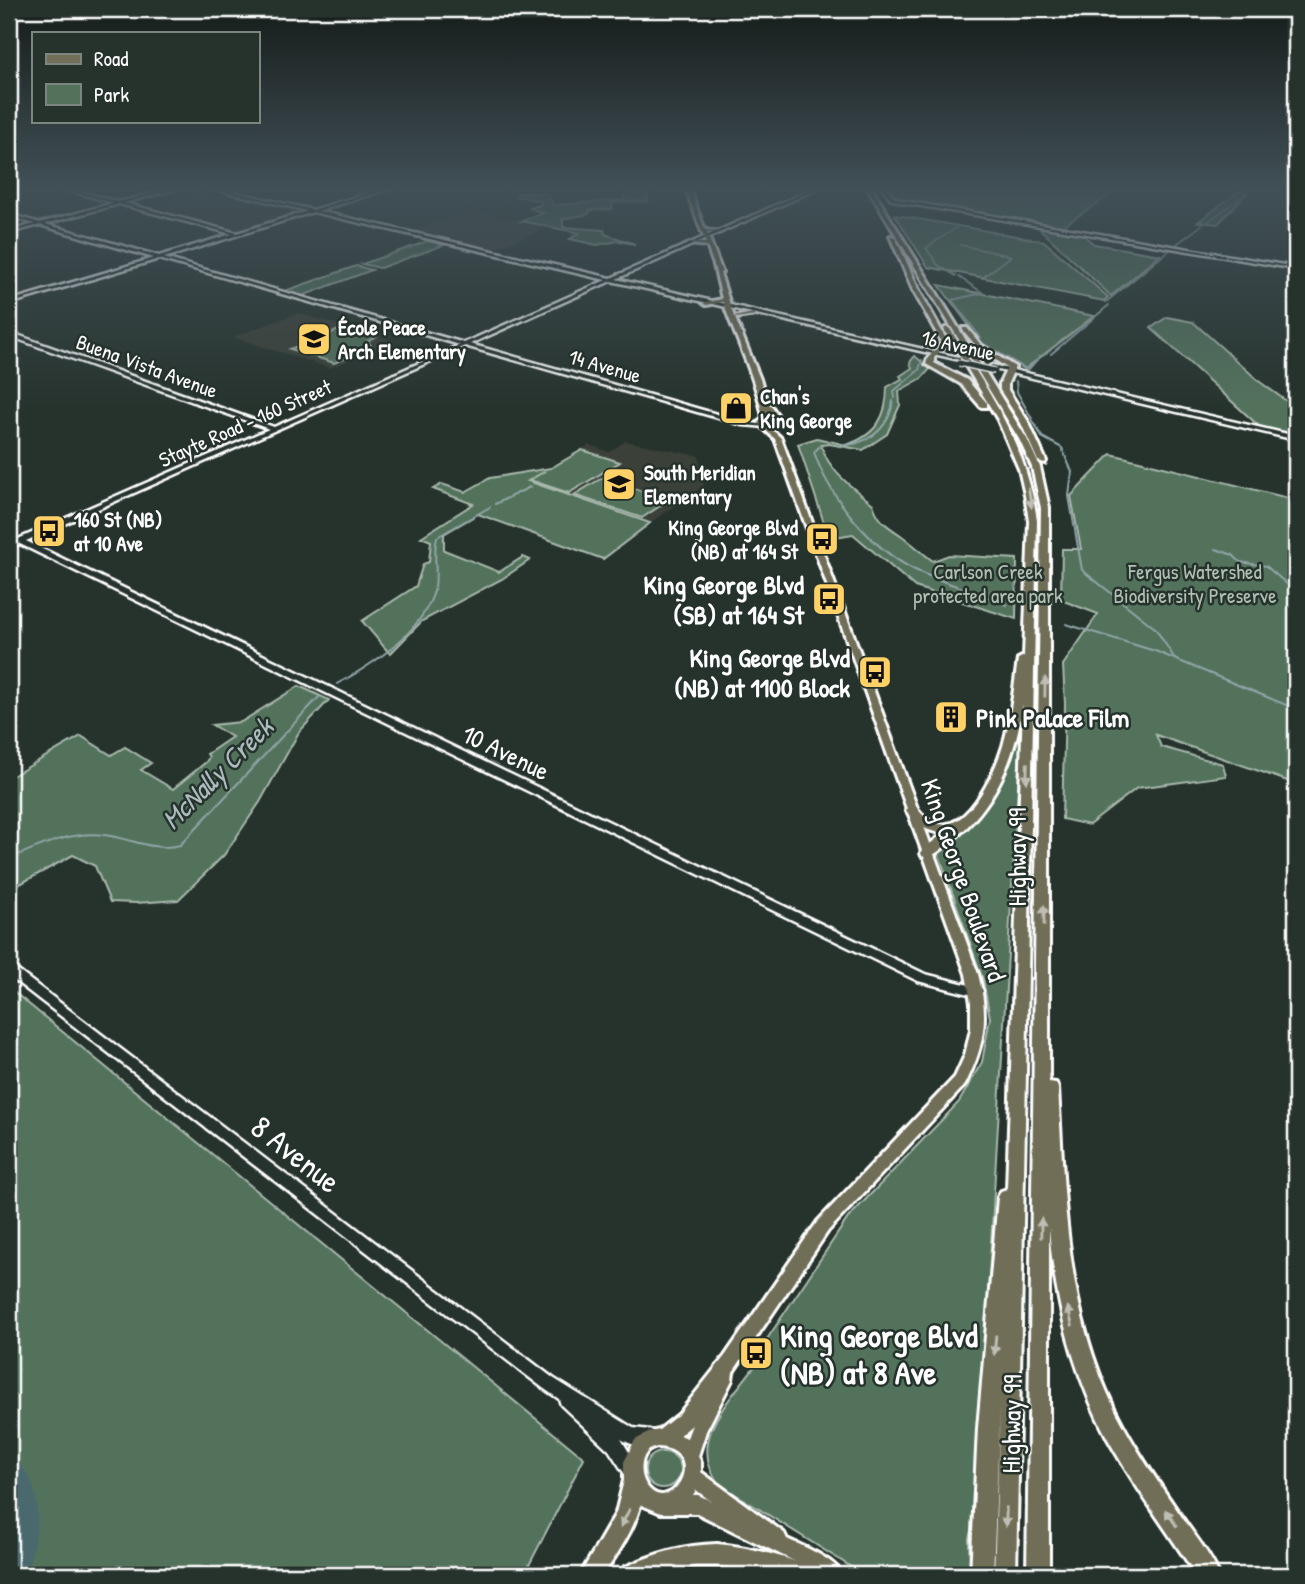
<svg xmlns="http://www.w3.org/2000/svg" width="1305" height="1584" viewBox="0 0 1305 1584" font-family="'Patrick Hand',sans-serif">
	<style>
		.built { fill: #3a3f38 }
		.green { fill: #52725b; stroke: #a8b8ad; stroke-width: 2 }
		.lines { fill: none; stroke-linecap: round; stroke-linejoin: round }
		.stream { stroke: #91a5a8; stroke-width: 2 }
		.river { fill: #48696e; fill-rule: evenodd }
		.secondary-casing { stroke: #fff; stroke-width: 5 }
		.primary-casing { stroke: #fff; stroke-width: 6 }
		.highway-casing { stroke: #fff; stroke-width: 6 }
		.secondary { fill: #26332d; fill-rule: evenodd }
		.primary { fill: #716e59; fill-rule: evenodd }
		.highway { fill: #716e59; fill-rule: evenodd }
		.secondary-bridge-casing { stroke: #fff; stroke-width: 8; stroke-linecap: butt }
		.secondary-bridge { stroke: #26332d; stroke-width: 5 }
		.oneway { fill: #bfbeb4 }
		.labels { text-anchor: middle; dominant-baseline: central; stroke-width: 5; stroke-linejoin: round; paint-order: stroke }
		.far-poi-label { font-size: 21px; font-weight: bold; fill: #fff; stroke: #26332d; text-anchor: start }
		.far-street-label { font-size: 21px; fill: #fff; stroke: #26332d }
		.far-park-label { font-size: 21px; fill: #b1c0b5; stroke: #26332d }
		.poi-label { font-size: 26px; font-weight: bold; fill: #fff; stroke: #26332d; text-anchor: end }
		.street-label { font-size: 26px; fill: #fff; stroke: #26332d }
		.water-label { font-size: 28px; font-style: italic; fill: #adbcbe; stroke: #26332d }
		.near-street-label { font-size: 32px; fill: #fff; stroke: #26332d }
		.near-poi-label { font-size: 32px; font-weight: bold; fill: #fff; stroke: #26332d; text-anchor: start }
	</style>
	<rect width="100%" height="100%" fill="#26332d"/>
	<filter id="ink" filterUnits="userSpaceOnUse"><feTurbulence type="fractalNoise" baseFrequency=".0143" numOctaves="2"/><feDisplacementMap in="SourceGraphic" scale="14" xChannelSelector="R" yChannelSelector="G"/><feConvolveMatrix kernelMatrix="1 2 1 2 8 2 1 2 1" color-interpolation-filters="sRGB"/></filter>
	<g filter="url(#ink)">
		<!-- built -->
		<g class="built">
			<polygon points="229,194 305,212 239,232 141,207 204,195 216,198"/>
			<polygon points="472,210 551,227 487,251 408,232"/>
			<polygon points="298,313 395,341 330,368 233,337"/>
			<polygon points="626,441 699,456 704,486 650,523 527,481 589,445 609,452"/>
		</g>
		<!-- green -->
		<g class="green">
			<polygon points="889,187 1122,187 1060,228 904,201 896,198"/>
			<polygon points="625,191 648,191 648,201 618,202 613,203 612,209 590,210 589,214 563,219 563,227 604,230 605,234 635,244 618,241 597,245 570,239 579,233 521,221 543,213 530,208 540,205 541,201 516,196 517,193 547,193 553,205 624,200"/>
			<polygon points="1237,192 1247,193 1218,224 1198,222"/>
			<polygon points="895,215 1044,241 1108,297 1104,301 928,267"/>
			<polygon points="1037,226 1082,234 1094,244 1160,255 1111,296"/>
			<polygon points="428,241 444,245 380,268 362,264"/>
			<polygon points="356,266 372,270 302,296 282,292"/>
			<polygon points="939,285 1094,316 1025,369 985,347"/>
			<polygon points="1167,317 1193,322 1260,382 1296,408 1296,435 1260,427 1151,328"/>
			<polygon points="344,328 376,337 368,341 372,347 334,363 290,349"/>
			<path d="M915 356 930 369 922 378 899 391 900 405 887 434 863 450 829 444 821 445C829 472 852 487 873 504 879 523 887 525 902 536 913 544 922 553 933 561L949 555 1017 559 1016 619 915 587 853 534 829 538 798 444 817 438 846 445C877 435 887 416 887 387L902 379 900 376 912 368 910 362Z"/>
			<polygon points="582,450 620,462 569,493 530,480 545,471 528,481 650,523 603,559 478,514 444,534 444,550 499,572 523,557 530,560 502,579 422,621 390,654 362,621 416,586 423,564 429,562 431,541 421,537 473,504 433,489 442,484 465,492 490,478 551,468"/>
			<polygon points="1111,454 1296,500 1296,784 1156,735 1161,747 1223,764 1226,776 1137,788 1089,825 1062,819 1065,704 1063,665 1098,614 1061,600 1062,549 1081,549 1071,496"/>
			<polygon points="602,478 669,500 642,518 574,495"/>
			<polygon points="299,686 329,700 299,732 260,802 224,855 178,900 136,903 110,902 95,866 73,855 9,890 9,778 81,736 111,755 125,747 151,763 141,770 173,789 206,762 209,757 207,754 232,737 212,725 241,722"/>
			<path d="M1022 716 975 1516 969 1538 970 1575H864L719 1484C680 1432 748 1387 768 1345L765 1342 848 1218 959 1102 982 1062 990 1018 983 980 938 852C987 816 1012 777 1022 716Z"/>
			<polygon points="9,988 584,1458 524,1575 9,1575"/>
			<circle cx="663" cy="1470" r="18"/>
			<polygon points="699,1566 740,1567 772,1575 658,1575"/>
		</g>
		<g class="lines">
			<!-- stream -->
			<g class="stream">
				<polyline points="1206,223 1239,198"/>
				<polyline points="956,228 926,248 938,265 956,276"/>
				<polyline points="960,245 1011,256 982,278"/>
				<polyline points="1173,247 1202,225"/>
				<polyline points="959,277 983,293 952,300 981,338"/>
				<polyline points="1106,302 1172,248"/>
				<polyline points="981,342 1028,370 1040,356"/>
				<polyline points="1051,354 1109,305"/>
				<polyline points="1016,381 1017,392 1042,437 1062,448 1072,472 1069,496 1082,570 1155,628 1175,659"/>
				<polyline points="895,398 894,391 919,370 922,360"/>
				<path d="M838 446C867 445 889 430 893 401"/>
				<path d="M819 447 814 452C829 497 872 549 915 570 945 584 977 591 1007 605"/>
				<polyline points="495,504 530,487"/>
				<polyline points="1216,549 1233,555 1240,562 1266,566 1296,592"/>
				<polyline points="1066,624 1155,651 1296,709"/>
				<path d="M337 684C372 665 422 632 434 591 439 574 432 555 437 537L490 507"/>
				<path d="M9 859C39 846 71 831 104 835 131 838 153 852 180 845L319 697"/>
			</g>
			<!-- river -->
			<path class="river" d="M9 1459C49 1475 39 1544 24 1575H9V1560L15 1535 17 1520 13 1492 9 1484Z"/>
			<!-- secondary casing -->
			<g class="secondary-casing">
				<g id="secondary">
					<path d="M56 187H62L119 202 176 187H182L124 203 237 233 308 211 205 187H212L313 210 375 191 359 187 379 190 395 187 318 211 611 278 817 187H822L616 279 958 357 960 358V360L611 281 470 344 745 422 766 425V427L743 425 465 346 26 541 925 974 981 988 983 991 981 994 977 996 918 981 20 544 9 548V543L269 429 9 336V332L274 427 460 345 159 259 9 304V301L154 258 40 225 9 233V231L35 224 9 216V214L40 223 114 203ZM119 204 232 234 159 256 45 224ZM313 212 606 280 464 343 164 258Z"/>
					<polygon points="882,187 886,187 893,197 904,201 1296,267 1296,269 903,203 891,199"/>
					<polygon points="992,365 1296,436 1296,440 990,368 990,366"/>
					<path d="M9 966 13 967 553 1378 633 1428 650 1430 656 1432 658 1438 656 1444C645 1448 630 1445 621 1439L638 1467 636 1473 630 1475 624 1473 609 1450 561 1405 559 1399 543 1388 9 976Z"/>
				</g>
			</g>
			<!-- primary casing -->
			<g class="primary-casing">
				<path id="primary" d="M685 187H689L705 230 721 232 707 233 722 272 720 273 734 317 753 313 756 315 735 318 760 379 767 402 769 403 781 420 776 421 768 410 769 417 765 423 781 438 978 974C989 1017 985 1045 965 1085L828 1231 733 1372 732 1380 706 1431 698 1456 701 1463V1472L784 1533 787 1539C802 1546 836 1559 842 1575H817L798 1563 697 1513H661L637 1503 624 1479V1462L635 1440 650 1432 659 1430 679 1414 725 1356 818 1221 955 1077 965 1055 971 1029V1003L966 974 775 439 758 423 763 417C755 376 737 341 723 302L706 305 703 303 722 299 714 265 707 246 690 244 692 243H706ZM692 1425 687 1438 680 1435 691 1426ZM657 1447C713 1450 668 1523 645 1483 640 1474 640 1460 647 1452 650 1449 654 1448 657 1447ZM696 1490 711 1501 698 1495H693Z"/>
			</g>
			<!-- highway casing -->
			<g class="highway-casing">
				<g id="highway">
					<path d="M867 187H871L1027 439 1040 467 1049 508V1082L1056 1083 1058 1088C1065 1205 1065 1318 1122 1423 1141 1459 1165 1492 1188 1526 1199 1541 1212 1558 1219 1575H1196C1167 1530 1134 1486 1108 1439 1073 1373 1055 1302 1049 1228V1575H1027L1041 508 1032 467 1019 439Z"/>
					<polygon points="890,236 895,237 919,290 946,339 946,345 934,358 934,363 967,380 987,403 987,407 981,407 961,384 926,364 928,358 940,345 940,339 913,290"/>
					<path d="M947 327 950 329C989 393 1027 445 1037 521L1016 1575H994L1000 1407 993 1575H971L978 1428 998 1197 1001 1191 1007 1189 1023 704C1015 759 995 807 950 842 942 848 933 859 922 856L921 853 922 850 944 833C927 832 915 825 906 810L908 807H916C955 860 993 779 1003 746 1011 718 1014 688 1018 659L1024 656 1029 521 1025 495 1019 469 998 420 944 329Z"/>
					<polygon points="963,328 967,328 982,346 1015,367 1008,383 1008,390 1029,423 1046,461 1045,463 1038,461 1021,423 1000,390 1000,383 1007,368 978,348 963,330"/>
					<path d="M633 1469 640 1472C653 1503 620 1550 603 1575H580L616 1513 626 1472Z"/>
					<path d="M717 1544C750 1547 780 1555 811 1567L814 1575H771L739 1568 717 1566H696L656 1575H622L625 1567C656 1553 683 1545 717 1544Z"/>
				</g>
			</g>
			<!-- secondary -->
			<use href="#secondary" class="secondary"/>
			<!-- primary -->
			<use href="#primary" class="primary"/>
			<!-- highway -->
			<use href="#highway" class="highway"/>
			<!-- secondary-bridge casing -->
			<g class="secondary-bridge-casing">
				<polyline id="secondary-bridge" points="959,363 995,371"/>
			</g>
			<!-- secondary-bridge -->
			<use href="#secondary-bridge" class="secondary-bridge"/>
		</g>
		<!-- one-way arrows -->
		<defs><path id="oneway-solid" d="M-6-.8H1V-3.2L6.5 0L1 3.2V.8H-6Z" transform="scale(1.75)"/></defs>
		<g class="oneway">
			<use href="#oneway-solid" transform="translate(1030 498) rotate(81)"/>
			<use href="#oneway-solid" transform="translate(1045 687) rotate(-89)"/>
			<use href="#oneway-solid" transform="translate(1027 773) rotate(92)"/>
			<use href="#oneway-solid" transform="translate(1044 915) rotate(-90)"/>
			<use href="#oneway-solid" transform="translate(1041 1228) rotate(-89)"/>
			<use href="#oneway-solid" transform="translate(1070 1316) rotate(-103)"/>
			<use href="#oneway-solid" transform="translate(995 1345) rotate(95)"/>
			<use href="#oneway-solid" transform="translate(1006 1517) rotate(92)"/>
			<use href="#oneway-solid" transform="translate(625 1518) rotate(117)"/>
			<use href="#oneway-solid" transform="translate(1171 1518) rotate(-124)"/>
		</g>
	</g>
	<!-- sky -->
	<linearGradient id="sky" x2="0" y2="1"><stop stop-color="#151c19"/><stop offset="0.46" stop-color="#415057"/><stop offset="1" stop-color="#415057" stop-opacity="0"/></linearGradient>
	<rect width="1305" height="409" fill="url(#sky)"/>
	<!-- icons -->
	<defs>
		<g id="school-square" transform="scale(1.75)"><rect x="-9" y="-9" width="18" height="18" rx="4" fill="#ffd166" stroke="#26332d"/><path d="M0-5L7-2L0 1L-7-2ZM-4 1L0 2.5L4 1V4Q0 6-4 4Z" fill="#111"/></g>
		<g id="shop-square" transform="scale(1.75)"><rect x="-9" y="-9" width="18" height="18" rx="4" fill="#ffd166" stroke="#26332d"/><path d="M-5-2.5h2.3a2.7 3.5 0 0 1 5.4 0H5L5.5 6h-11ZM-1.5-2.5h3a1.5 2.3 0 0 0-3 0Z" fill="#111"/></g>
		<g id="bus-square" transform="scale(1.75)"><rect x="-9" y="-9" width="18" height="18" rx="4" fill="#ffd166" stroke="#26332d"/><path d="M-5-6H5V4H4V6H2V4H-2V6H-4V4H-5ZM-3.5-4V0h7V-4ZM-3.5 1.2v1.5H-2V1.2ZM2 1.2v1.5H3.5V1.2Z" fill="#111"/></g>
		<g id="building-square" transform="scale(1.75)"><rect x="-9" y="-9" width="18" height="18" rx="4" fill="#ffd166" stroke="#26332d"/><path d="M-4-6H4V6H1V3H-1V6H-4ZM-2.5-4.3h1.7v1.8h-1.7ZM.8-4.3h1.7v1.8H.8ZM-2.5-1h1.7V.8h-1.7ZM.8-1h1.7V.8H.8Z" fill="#111"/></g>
	</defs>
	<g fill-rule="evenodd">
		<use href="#school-square" x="314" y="339"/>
		<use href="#shop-square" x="736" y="408"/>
		<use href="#school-square" x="619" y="484"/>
		<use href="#bus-square" x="49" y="531"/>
		<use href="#bus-square" x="822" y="539"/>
		<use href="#bus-square" x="829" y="599"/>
		<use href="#bus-square" x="875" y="672"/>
		<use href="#building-square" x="951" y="717"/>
		<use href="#bus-square" x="756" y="1353"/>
	</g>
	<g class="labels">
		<!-- far-poi labels -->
		<g class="far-poi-label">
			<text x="338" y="327">École Peace<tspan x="338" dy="24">Arch Elementary</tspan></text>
			<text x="760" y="396">Chan's<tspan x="760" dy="24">King George</tspan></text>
			<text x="644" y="472">South Meridian<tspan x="644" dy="24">Elementary</tspan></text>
			<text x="74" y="519">160 St (NB)<tspan x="74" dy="24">at 10 Ave</tspan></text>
			<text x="798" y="527" text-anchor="end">King George Blvd<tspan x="798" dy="24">(NB) at 164 St</tspan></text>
		</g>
		<!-- far-street labels -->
		<g class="far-street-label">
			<text transform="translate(958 345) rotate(13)">16 Avenue</text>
			<text transform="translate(147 366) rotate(20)">Buena Vista Avenue</text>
			<text transform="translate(605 366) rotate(16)">14 Avenue</text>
			<text transform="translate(245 423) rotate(-24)">Stayte Road - 160 Street</text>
		</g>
		<!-- far-park labels -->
		<g class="far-park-label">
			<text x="988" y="571">Carlson Creek<tspan x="988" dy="24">protected area park</tspan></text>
			<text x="1195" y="571">Fergus Watershed<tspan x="1195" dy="24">Biodiversity Preserve</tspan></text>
		</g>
		<!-- poi labels -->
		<g class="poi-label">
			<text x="804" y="584">King George Blvd<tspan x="804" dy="30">(SB) at 164 St</tspan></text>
			<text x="850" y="657">King George Blvd<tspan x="850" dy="30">(NB) at 1100 Block</tspan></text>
			<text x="976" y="717" text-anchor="start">Pink Palace Film</text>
		</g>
		<!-- street labels -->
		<g class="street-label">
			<text transform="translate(506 752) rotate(26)">10 Avenue</text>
			<text transform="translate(1016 857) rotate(-90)">Highway 99</text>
			<text transform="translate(964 880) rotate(71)">King George Boulevard</text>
			<text transform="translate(1011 1424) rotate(-89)">Highway 99</text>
		</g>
		<!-- water labels -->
		<g class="water-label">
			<text transform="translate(217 773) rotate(-45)">McNally Creek</text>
		</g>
		<!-- near-street labels -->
		<g class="near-street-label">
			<text transform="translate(296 1154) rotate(38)">8 Avenue</text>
		</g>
		<!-- near-poi labels -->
		<g class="near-poi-label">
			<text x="780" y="1335">King George Blvd<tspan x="780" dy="37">(NB) at 8 Ave</tspan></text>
		</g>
	</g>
	<!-- margin -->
	<rect width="1305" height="1584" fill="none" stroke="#26332d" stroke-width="35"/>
	<rect x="18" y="18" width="1270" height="1549" fill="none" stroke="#fff" stroke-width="2.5" filter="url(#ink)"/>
	<!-- legend -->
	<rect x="32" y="32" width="228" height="91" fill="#26332d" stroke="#7d8581" stroke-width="2"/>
	<rect x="46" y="54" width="35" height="10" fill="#716e59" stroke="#7d8581" stroke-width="2"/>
	<text x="94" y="66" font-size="21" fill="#ffffff">Road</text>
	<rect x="46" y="84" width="35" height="21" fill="#52725b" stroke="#7d8581" stroke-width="2"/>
	<text x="94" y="102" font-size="21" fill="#ffffff">Park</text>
</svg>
